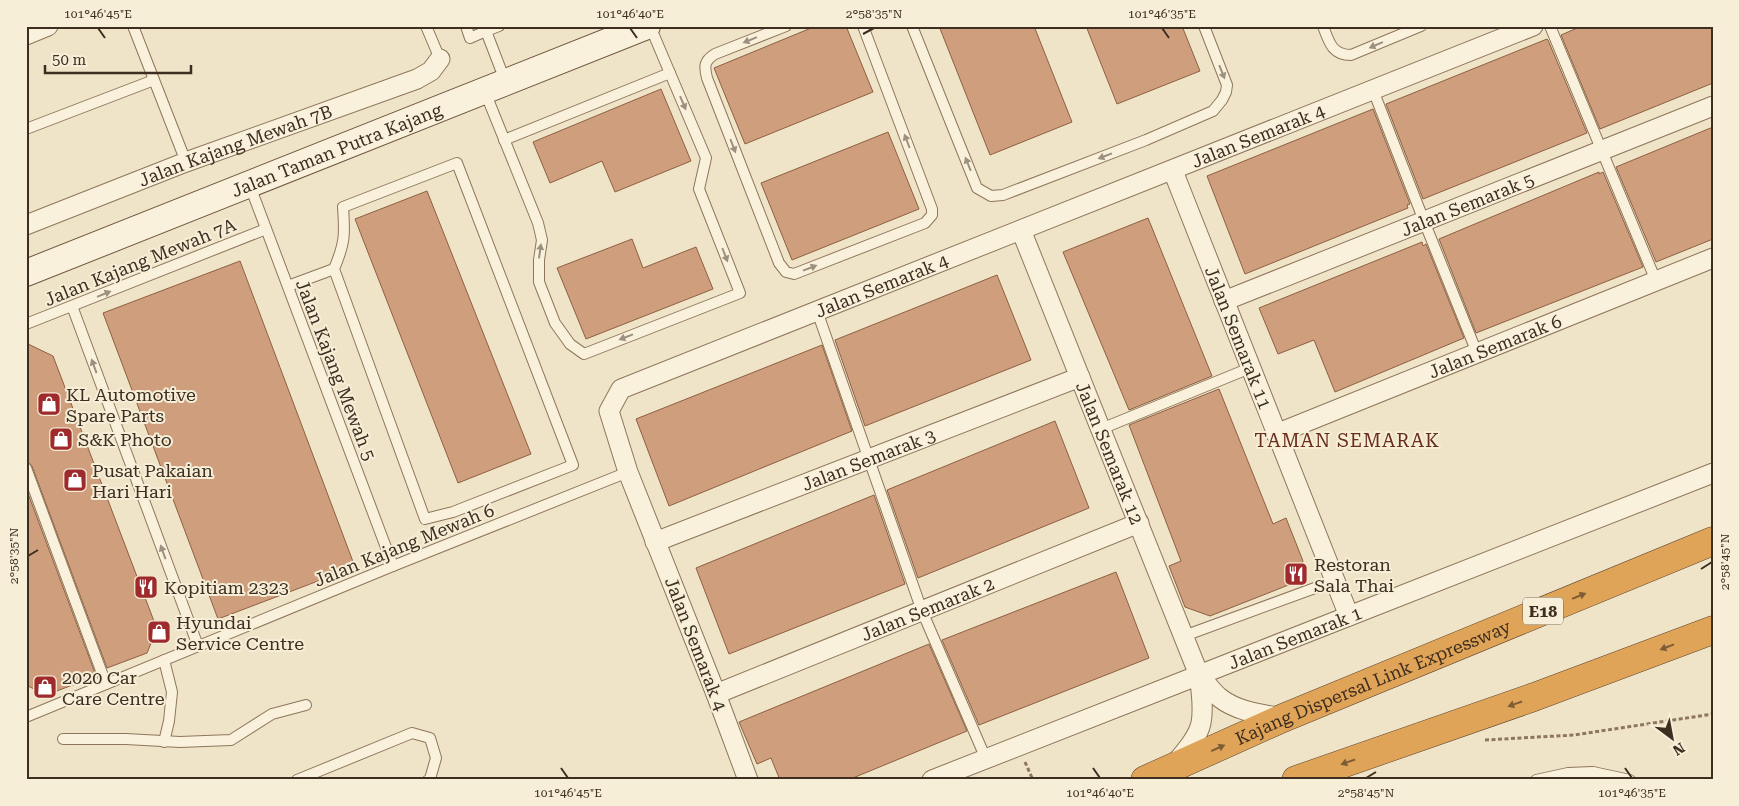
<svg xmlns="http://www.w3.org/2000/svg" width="1739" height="806" viewBox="0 0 1739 806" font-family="'Roboto Serif',serif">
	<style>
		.building { fill: #cf9f7d; stroke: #8d5f41 }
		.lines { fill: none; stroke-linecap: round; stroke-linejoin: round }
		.lane-casing { stroke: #8d765c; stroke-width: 12 }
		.street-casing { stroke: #8d765c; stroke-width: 21 }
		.secondary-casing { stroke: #6f573f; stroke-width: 28 }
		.highway-casing { stroke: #5b4430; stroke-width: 29 }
		.path { stroke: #8d765c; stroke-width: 3; stroke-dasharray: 4 2.5; stroke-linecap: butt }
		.lane { stroke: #faf1dc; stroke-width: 10 }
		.street { stroke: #faf1dc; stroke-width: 19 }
		.secondary { stroke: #faf1dc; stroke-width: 26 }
		.highway { stroke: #e0a458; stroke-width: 28 }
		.oneway { fill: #9c907e }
		.oneway2 { fill: #7e5d36 }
		.ticks { fill: none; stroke: #3d2e20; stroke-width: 2 }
		.labels { text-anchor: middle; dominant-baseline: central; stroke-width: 4; stroke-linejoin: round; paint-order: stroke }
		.shield { fill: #f7eed8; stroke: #756857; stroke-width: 1 }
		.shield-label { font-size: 16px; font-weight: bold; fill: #3d2e20 }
		.street-label { font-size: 18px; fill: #3d2e20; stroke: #f7eed8 }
		.poi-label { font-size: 18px; fill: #3d2e20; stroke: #f7eed8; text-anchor: start }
		.neighbourhood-label { font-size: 19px; letter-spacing: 1px; fill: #6b2e1e; stroke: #f7eed8 }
		.neatline { fill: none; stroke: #3d2e20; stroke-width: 2 }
		.ticks-label { font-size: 12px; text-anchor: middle; fill: #3d2e20 }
	</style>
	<rect width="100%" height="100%" fill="#f0e4c8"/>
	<!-- building -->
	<g class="building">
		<polygon points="816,26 846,26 873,92 745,144 714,68"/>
		<polygon points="939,26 1034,26 1072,122 990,155"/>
		<polygon points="1086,26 1182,26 1200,71 1117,104"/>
		<polygon points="1582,26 1713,26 1713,83 1600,129 1561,35"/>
		<polygon points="1547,39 1548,40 1587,133 1423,199 1386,104"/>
		<polygon points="661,89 691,161 615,192 602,161 550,183 533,142"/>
		<polygon points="1373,109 1410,204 1407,205 1408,208 1245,274 1207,176"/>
		<polygon points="1713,127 1713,239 1656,262 1616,167"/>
		<polygon points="888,132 919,209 792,260 761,183"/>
		<polygon points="1599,172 1599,174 1603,172 1643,267 1476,333 1439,239"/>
		<polygon points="427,191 531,454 458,483 355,219"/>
		<polygon points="1148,218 1212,376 1129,410 1063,252"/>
		<polygon points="632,239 643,268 696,247 713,289 586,339 557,268"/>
		<polygon points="1422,242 1423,246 1426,244 1464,338 1335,392 1314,340 1278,354 1259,308"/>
		<polygon points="240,261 355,567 218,619 103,313"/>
		<polygon points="997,275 1031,360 865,426 835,340"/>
		<polygon points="26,343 53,356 157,629 147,653 107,668 32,466 26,461"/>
		<polygon points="822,345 852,431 669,506 636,419"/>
		<polygon points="1219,389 1273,524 1286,518 1303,561 1291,584 1210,616 1185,607 1169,566 1181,561 1129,425"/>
		<polygon points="1055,421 1089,508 918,578 887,490"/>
		<polygon points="26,488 95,673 92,674 94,677 46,695 26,685"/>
		<polygon points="874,495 905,584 729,654 696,568"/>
		<polygon points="1116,572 1149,658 979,725 942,640"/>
		<polygon points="929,644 967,731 848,780 780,780 771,758 757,764 739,722"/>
	</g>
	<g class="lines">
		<!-- lane casing -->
		<g class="lane-casing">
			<g id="lane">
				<polyline points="133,26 186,162"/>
				<polyline points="426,26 440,59"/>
				<polyline points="466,26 470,38 486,31 506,83"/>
				<path d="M786 26 715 54C704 61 704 66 707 78L779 263 786 272 794 274 925 223 932 215V209L863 26"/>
				<polyline points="912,26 977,188 991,196 1003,195 1146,140 1213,111 1222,100 1226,92 1227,85 1204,26"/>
				<path d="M1323 26C1329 42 1332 55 1351 55L1421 26"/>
				<polyline points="1550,26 1656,281"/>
				<polyline points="486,31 499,26"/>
				<polyline points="1373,90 1424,221 1477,353"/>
				<polyline points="485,92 538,223 542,240 539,260 539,282 555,323 570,344 584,354 740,293 699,189 706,158 650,26"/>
				<polyline points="26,129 154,80"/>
				<polyline points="504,140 670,73"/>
				<polyline points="250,186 393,566"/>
				<path d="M288 286 334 269 425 519 453 512 573 465 457 163 343 207C345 235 345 243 334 269"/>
				<polyline points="72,306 198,646"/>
				<polyline points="817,311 922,611 986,759"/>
				<polyline points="26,324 266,229"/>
				<polyline points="1101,429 1250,368"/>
				<polyline points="26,468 106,684"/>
				<polyline points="1184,636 1334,581"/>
				<polyline points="164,660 172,692 169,721 164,742"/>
				<polyline points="26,717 393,566 628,472"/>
				<polyline points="63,739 126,739 180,742 231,740 272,714 306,705"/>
				<polyline points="297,780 412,733 430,738 436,758 430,779 428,780"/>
				<polyline points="1536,780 1568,773 1593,772 1630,780"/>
			</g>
		</g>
		<!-- street casing -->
		<g class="street-casing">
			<g id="street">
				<polyline points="26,35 48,26"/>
				<path id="s1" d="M1173 171 1349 616"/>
				<path id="s2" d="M26 225 186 162 417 79 431 71 440 59"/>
				<path id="s3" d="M1021 230 1199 675C1201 690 1204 707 1201 723 1198 738 1183 754 1173 766"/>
				<path id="s4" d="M1224 301 1713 106"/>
				<path id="s5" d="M1276 434 1713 258"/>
				<path id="s6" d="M655 542 1080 377"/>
				<path d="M1199 675C1206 682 1212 692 1220 698 1238 712 1262 714 1283 718"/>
				<path id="s7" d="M716 694 1139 523"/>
				<path id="s8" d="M748 780 716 694 628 472 609 411 621 389 1533 26"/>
				<path id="s9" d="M932 780 1713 473"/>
			</g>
		</g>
		<!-- secondary casing -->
		<g class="secondary-casing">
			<g id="secondary">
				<path id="s10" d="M26 273 647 26"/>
			</g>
		</g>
		<!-- highway casing -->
		<g class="highway-casing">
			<g id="highway">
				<path id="s11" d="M1145 780 1283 718 1713 541"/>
				<polyline points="1296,780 1534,697 1713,630"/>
			</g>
		</g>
		<!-- path -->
		<g class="path">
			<polyline points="1485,740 1574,735 1713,714"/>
			<polyline points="1025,762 1033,780"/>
		</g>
		<!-- lane -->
		<use href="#lane" class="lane"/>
		<!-- street -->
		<use href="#street" class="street"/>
		<!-- secondary -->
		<use href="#secondary" class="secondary"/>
		<!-- highway -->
		<use href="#highway" class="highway"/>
	</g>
	<!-- one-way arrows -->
	<defs><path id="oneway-solid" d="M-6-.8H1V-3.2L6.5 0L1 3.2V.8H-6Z" transform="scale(1.25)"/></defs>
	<g class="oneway">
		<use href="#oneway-solid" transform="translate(750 40) rotate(158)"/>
		<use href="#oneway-solid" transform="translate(1376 45) rotate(157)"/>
		<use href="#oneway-solid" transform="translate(1222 72) rotate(68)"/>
		<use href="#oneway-solid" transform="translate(683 103) rotate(67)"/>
		<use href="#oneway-solid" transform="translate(907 141) rotate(-111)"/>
		<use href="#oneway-solid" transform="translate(733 146) rotate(69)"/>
		<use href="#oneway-solid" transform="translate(1105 156) rotate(159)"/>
		<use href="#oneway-solid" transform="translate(968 164) rotate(-112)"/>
		<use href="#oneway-solid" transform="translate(540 251) rotate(-82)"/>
		<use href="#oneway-solid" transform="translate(725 255) rotate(69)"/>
		<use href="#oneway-solid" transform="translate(810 268) rotate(-21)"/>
		<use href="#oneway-solid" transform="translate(104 294) rotate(-22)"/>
		<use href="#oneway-solid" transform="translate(626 337) rotate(159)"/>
		<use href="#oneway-solid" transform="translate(94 366) rotate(-110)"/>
		<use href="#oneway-solid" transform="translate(163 552) rotate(-110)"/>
	</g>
	<g class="oneway2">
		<use href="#oneway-solid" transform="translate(1579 596) rotate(-22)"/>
		<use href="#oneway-solid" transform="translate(1667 647) rotate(159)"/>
		<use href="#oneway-solid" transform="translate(1515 704) rotate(161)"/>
		<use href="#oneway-solid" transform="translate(1218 748) rotate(-24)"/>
		<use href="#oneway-solid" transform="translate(1348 762) rotate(161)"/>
	</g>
	<!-- ticks -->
	<path class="ticks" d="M98 28 105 38M630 28 637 38M1162 28 1169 38M863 34 874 28M28 556 38 550M1701 569 1712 562M561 768 568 778M1093 768 1100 778M1625 768 1632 778M1366 778 1376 772"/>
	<!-- icons -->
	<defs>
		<g id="shop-square" transform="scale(1.25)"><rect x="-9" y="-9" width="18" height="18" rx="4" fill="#9e2a2b" stroke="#f7eed8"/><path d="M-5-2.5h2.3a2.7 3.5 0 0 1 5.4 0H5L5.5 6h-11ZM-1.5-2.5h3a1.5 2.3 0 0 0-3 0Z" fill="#fff"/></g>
		<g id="restaurant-square" transform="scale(1.25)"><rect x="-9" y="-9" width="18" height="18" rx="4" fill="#9e2a2b" stroke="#f7eed8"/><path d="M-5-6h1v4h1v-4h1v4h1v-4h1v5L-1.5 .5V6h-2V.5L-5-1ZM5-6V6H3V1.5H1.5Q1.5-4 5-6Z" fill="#fff"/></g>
	</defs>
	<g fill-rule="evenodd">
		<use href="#shop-square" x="49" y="404"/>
		<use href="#shop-square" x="61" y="439"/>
		<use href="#shop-square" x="75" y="480"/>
		<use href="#restaurant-square" x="1296" y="574"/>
		<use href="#restaurant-square" x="146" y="587"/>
		<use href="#shop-square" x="159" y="632"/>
		<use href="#shop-square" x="45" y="687"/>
	</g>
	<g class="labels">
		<!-- shield labels -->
		<rect class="shield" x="1523" y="597.5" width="40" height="27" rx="4"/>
		<g class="shield-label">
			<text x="1543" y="611">E18</text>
		</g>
		<!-- street labels -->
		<g class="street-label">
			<text stroke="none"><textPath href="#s8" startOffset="1105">Jalan Semarak 4</textPath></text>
			<text stroke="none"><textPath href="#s2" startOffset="224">Jalan Kajang Mewah 7B</textPath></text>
			<text stroke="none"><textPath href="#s10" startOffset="334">Jalan Taman Putra Kajang</textPath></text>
			<text stroke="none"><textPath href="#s4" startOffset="262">Jalan Semarak 5</textPath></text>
			<text transform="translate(140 262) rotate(-22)">Jalan Kajang Mewah 7A</text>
			<text stroke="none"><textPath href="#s8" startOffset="700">Jalan Semarak 4</textPath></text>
			<text stroke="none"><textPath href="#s1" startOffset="179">Jalan Semarak 11</textPath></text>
			<text stroke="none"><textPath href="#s5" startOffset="236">Jalan Semarak 6</textPath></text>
			<text transform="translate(336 370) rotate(69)">Jalan Kajang Mewah 5</text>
			<text stroke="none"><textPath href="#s3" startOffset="240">Jalan Semarak 12</textPath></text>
			<text stroke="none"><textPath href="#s6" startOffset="229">Jalan Semarak 3</textPath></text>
			<text transform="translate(404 545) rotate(-22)">Jalan Kajang Mewah 6</text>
			<text stroke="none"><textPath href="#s7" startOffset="228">Jalan Semarak 2</textPath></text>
			<text stroke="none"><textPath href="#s9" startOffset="390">Jalan Semarak 1</textPath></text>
			<text transform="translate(696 644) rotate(69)">Jalan Semarak 4</text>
			<text stroke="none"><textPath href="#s11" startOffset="248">Kajang Dispersal Link Expressway</textPath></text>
		</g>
		<!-- poi labels -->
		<g class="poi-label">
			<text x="66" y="394">KL Automotive<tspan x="66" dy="21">Spare Parts</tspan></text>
			<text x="78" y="439">S&amp;K Photo</text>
			<text x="92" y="470">Pusat Pakaian<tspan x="92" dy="21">Hari Hari</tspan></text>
			<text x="1314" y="564">Restoran<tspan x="1314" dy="21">Sala Thai</tspan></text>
			<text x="164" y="587">Kopitiam 2323</text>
			<text x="176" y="622">Hyundai<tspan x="176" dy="21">Service Centre</tspan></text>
			<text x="62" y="677">2020 Car<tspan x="62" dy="21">Care Centre</tspan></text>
		</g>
		<!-- neighbourhood labels -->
		<g class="neighbourhood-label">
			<text x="1347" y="440">TAMAN SEMARAK</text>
		</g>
	</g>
	<!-- border -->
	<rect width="1739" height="806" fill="none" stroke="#f7eed8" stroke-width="55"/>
	<!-- north arrow -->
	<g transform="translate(1672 738) rotate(148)" stroke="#f7eed8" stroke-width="4" paint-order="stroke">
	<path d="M0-4L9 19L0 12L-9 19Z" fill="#3d2e20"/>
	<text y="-8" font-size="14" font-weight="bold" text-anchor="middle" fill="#3d2e20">N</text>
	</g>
	<!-- scale -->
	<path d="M45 65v8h146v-8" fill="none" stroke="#3d2e20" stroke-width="2.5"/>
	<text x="52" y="65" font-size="15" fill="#3d2e20" stroke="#f7eed8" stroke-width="4" paint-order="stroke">50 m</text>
	<rect x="28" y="28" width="1684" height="750" class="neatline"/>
	<g class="ticks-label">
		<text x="98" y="18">101°46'45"E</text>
		<text x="630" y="18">101°46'40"E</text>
		<text x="874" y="18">2°58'35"N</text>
		<text x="1162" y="18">101°46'35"E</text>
		<text transform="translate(14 556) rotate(-90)" y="4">2°58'35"N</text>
		<text transform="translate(1725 562) rotate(-90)" y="4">2°58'45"N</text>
		<text x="568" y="797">101°46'45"E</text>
		<text x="1100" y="797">101°46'40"E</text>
		<text x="1366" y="797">2°58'45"N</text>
		<text x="1632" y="797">101°46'35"E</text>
	</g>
</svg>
